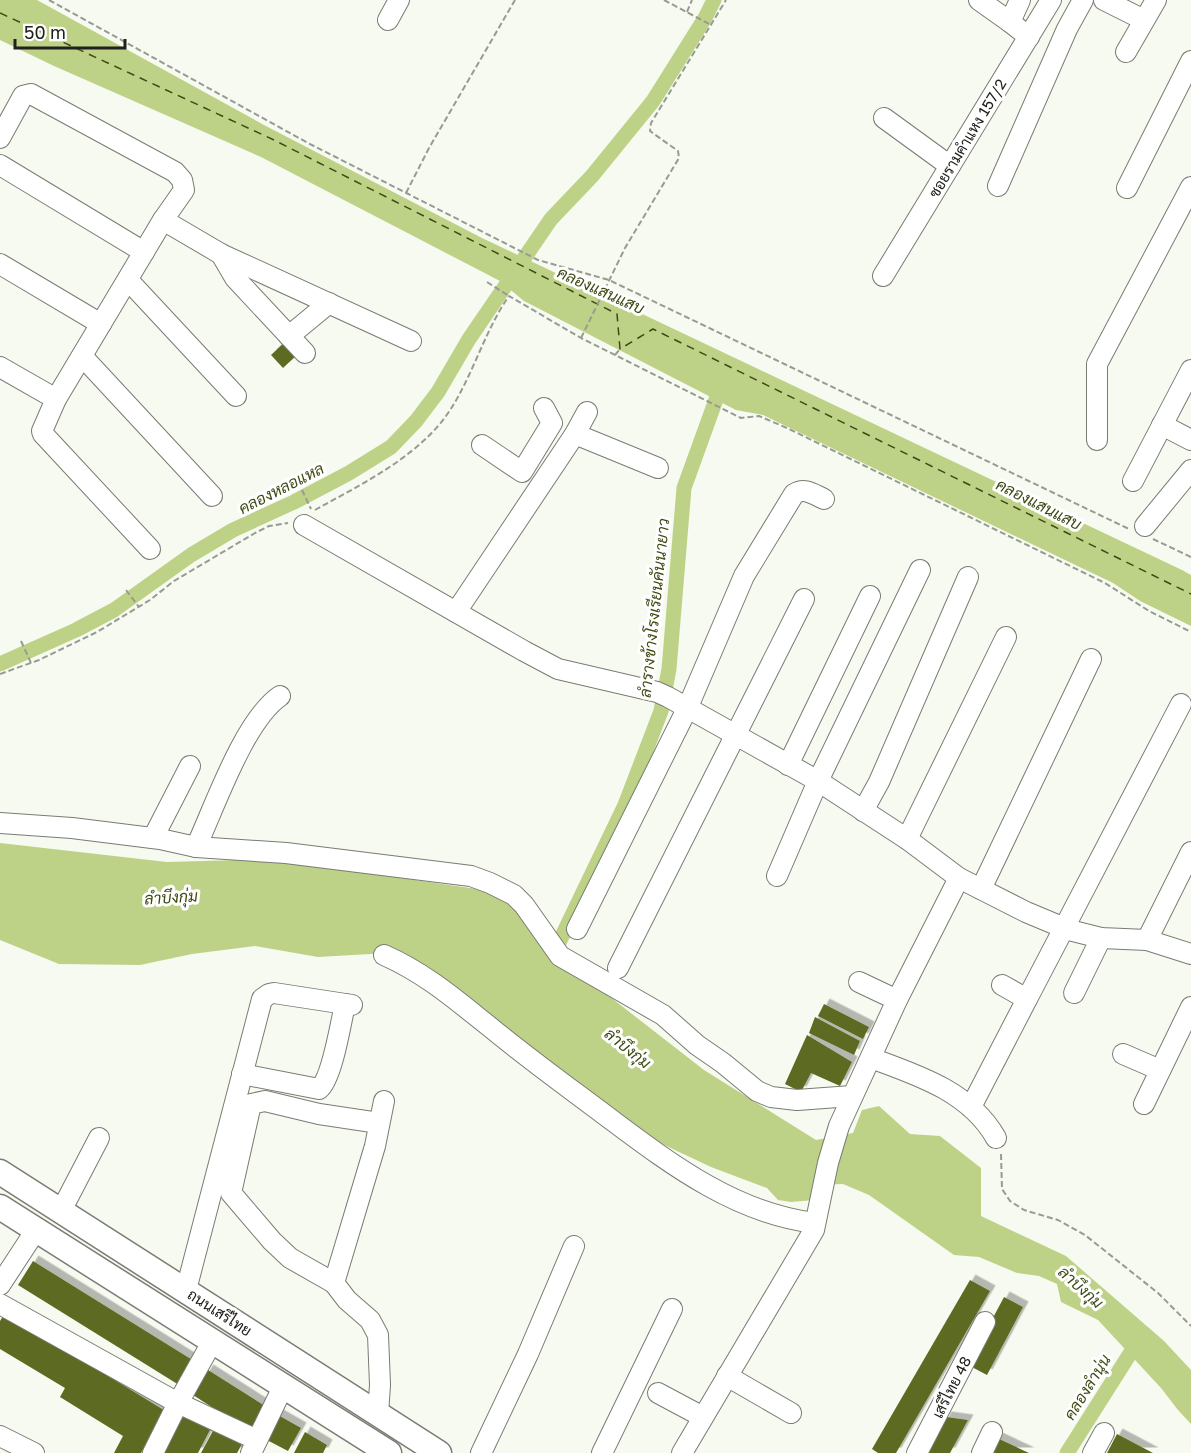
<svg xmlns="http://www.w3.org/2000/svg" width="1191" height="1453" viewBox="0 0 1191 1453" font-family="'Golos Text',Sarabun,sans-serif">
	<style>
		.water { fill: #bed287 }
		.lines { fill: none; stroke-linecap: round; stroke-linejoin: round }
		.canal { stroke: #bed287; stroke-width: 15 }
		.ferry { stroke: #3e4a14; stroke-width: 1.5; stroke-dasharray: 8 6; stroke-linecap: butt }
		.building { fill: #5b6b21; filter: url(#shadow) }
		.minor-casing { stroke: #797c73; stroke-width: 22 }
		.major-casing { stroke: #797c73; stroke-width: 27 }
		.path { stroke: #999b93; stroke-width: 2; stroke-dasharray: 6 3; stroke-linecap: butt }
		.minor { stroke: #fff; stroke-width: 20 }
		.major { stroke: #fff; stroke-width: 24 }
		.labels { text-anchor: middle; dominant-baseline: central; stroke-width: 6; stroke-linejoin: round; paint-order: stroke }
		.street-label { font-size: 15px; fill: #20211d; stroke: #fff }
		.water-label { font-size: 16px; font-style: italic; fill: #3e4a14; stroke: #fff }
	</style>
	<defs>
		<filter id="shadow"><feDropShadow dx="5.5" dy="-5.5" stdDeviation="0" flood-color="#0004"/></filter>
	</defs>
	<rect width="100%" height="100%" fill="#f7faf0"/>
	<!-- water -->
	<g class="water">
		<polygon points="0,0 37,0 264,125 482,238 1182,570 1191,575 1191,626 1140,601 1113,583 763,415 736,410 524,301 500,281 261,157 54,66 0,40"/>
		<polygon points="0,843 167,862 270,859 511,894 573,968 704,1070 816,1140 853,1133 862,1110 879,1106 910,1134 940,1136 981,1168 981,1216 1066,1256 1164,1341 1191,1370 1191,1424 1178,1410 1161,1388 1098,1320 1061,1302 1057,1284 1039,1276 1017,1273 979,1257 954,1255 869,1195 843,1184 815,1185 814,1200 791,1202 778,1200 767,1188 711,1167 643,1135 388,953 318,957 255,946 192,954 140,965 59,964 0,940"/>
	</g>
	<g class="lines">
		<!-- canal -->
		<g class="canal">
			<polyline points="0,664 76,630 114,610 191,555 233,530 294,502 349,473 391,447 416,421 438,392 469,339 551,219 592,176 653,101 705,18 714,0"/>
			<polyline points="552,957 625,805 661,711 669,669 684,488 722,383"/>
			<polyline points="1067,1453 1138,1341"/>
		</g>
		<!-- ferry -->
		<polyline class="ferry" points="0,13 274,140 617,314 620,349 653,329 1191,594"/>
	</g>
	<!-- building -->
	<g class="building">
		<polygon points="288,339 300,352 283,368 271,355"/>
		<polygon points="824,1004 869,1027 863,1039 818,1016"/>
		<polygon points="815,1017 860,1041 854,1055 809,1033"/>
		<polygon points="807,1035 852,1062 840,1086 811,1073 801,1092 785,1084"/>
		<polygon points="33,1261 194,1361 179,1385 18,1285"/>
		<polygon points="970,1280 990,1291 896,1453 878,1453 872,1449"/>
		<polygon points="1004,1297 1023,1307 987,1375 968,1365"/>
		<polygon points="5,1313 167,1412 141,1453 114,1453 123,1436 60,1397 65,1388 0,1349 0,1321"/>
		<polygon points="208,1370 265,1406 249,1431 193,1395"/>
		<polygon points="184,1411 212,1426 198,1453 161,1453"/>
		<polygon points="278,1415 301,1428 288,1451 265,1439"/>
		<polygon points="946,1417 968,1420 950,1453 928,1453"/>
		<polygon points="214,1429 242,1444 237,1453 201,1453"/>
		<polygon points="305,1432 327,1445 323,1453 294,1453"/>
		<polygon points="1117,1434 1153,1453 1107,1453"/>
		<polygon points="997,1438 1029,1453 990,1453"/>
	</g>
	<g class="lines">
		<!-- minor casing -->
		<g class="minor-casing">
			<g id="minor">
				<polyline points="979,0 1010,22"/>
				<polyline points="1020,0 1010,22 1029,37"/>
				<polyline points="1104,0 1144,20"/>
				<polyline points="388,20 399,0"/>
				<polyline points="1126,52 1156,0"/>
				<polyline points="884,118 950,166"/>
				<polyline points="0,138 23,96 31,94 175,172 182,180 184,190 163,220 221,254 411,341"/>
				<polyline points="0,165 144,252"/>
				<polyline points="998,186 1067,29 1083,0"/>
				<polyline points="1127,188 1191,61"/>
				<polyline points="221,254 235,278 305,353"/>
				<polyline points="0,264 101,324"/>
				<polyline points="883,276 1051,0"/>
				<polyline points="128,280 236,396"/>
				<polyline points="289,336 329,303"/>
				<polyline points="82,356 212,496"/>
				<polyline points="0,367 56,399"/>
				<polyline points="1162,425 1191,440"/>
				<polyline points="575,434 658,468"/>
				<polyline points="1097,440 1097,364 1191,187"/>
				<polyline points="482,445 522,472 552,423 544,408"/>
				<polyline points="1133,481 1191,370"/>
				<polyline points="304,525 524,651 558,669 657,692 668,697 818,781 907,839 959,878 1026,912 1069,930 1101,938 1147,940 1191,954"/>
				<polyline points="1145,526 1191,470"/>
				<polyline points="150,549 43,434 42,431 56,399 163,220"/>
				<polyline points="456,612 575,434 587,412"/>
				<polyline points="788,765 870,596"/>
				<polyline points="863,811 879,782 968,577"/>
				<polyline points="0,823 72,828 160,839 196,847 286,853 471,876 490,883 514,895 524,905 560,956 663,1015 697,1045 723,1063 757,1091 771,1097 797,1100 852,1096"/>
				<polyline points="153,838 190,766"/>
				<polyline points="907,839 1006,637"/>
				<path d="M196 847C215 806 244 721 280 696"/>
				<polyline points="777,876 818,781 920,570"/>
				<polyline points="981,889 1091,659"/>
				<path d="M577 929 687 709 744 576 794 494C805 487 813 494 824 499"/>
				<polyline points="1147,940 1191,852"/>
				<path d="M384 955C425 973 456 1000 490 1027 530 1060 572 1090 613 1121 673 1166 738 1214 815 1223"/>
				<polyline points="618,968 804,599"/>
				<polyline points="859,982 897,1000"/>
				<polyline points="1002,985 1027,999 1181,704"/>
				<polyline points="1074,993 1101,938"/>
				<polyline points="1123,1054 1160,1070"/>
				<path d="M871 1058C918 1075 970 1092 996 1138"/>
				<path d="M242 1074 319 1089C332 1079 341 1022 345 1004"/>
				<polyline points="1144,1104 1191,1007"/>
				<polyline points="971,1107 1027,999"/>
				<polyline points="61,1211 99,1138"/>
				<polyline points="334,1283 290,1258 272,1241 231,1193 251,1104 265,1101 319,1114 379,1123"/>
				<polyline points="0,1285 36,1230"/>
				<polyline points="186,1290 262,999 269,994 274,993 352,1005"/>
				<polyline points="0,1304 178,1403 257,1440"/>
				<polyline points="727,1376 791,1413"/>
				<polyline points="658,1393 703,1417"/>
				<polyline points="378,1414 380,1385 378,1335 370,1320 347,1300 334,1283 375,1146 384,1101"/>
				<polyline points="0,1436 34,1453"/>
				<polyline points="153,1453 178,1403 212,1342"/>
				<polyline points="251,1453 283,1387"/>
				<polyline points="481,1453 528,1354 574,1246"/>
				<polyline points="602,1453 672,1309"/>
				<polyline points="682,1453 814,1230 828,1163 839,1126 897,1000 959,878"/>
				<polyline points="917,1453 985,1322"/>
				<polyline points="982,1453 992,1432"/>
				<polyline points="1093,1453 1104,1433"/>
			</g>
		</g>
		<!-- major casing -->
		<g class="major-casing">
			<g id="major">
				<polyline points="0,1172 439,1453"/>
				<polyline points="0,1207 389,1453"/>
			</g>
		</g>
		<!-- path -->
		<g class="path">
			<polyline points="49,0 308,143 538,260 609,280 1129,529"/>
			<polyline points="664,0 711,25"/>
			<polyline points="687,12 692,0"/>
			<polyline points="406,193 429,148 515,0"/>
			<polyline points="487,282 509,296"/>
			<polyline points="581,338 625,248 679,158 678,151 650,131 651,123 726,0"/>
			<polyline points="615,355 620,349"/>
			<polyline points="302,490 311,509"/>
			<path d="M315 510C358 486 406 463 439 425 469 390 482 334 509 296L581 338 741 418 759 416 787 428 1105 583 1149 611 1191 632"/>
			<polyline points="1153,539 1191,557"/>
			<polyline points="126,590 139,607"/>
			<polyline points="21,641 31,663"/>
			<polyline points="0,674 39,660 97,632 150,600 174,581 255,533 269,526 288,523"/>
			<polyline points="1001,1154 1002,1189 1010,1201 1024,1210 1058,1220 1085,1235 1158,1293 1191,1326"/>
		</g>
		<!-- minor -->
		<use href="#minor" class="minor"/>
		<!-- major -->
		<use href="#major" class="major"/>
	</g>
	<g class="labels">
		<!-- street labels -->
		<g class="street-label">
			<text transform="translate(967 138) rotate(-59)">ซอยรามคำแหง 157/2</text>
			<text transform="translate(220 1312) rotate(33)">ถนนเสรีไทย</text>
			<text transform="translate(951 1387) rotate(-63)">เสรีไทย 48</text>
		</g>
		<!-- water labels -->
		<g class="water-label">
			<text transform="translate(601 290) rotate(24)">คลองแสนแสบ</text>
			<text transform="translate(281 488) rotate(-27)">คลองหลอแหล</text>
			<text transform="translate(1039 504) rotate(27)">คลองแสนแสบ</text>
			<text transform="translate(654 608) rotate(-84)">ลำรางข้างโรงเรียนคันนายาว</text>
			<text transform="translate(171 897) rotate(-3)">ลำบึงกุ่ม</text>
			<text transform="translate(628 1048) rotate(39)">ลำบึงกุ่ม</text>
			<text transform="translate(1081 1287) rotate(42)">ลำบึงกุ่ม</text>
			<text transform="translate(1087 1387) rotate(-58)">คลองลำนุ่น</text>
		</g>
	</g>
	<!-- scale -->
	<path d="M15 39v9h110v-9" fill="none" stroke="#20211d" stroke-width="3"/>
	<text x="24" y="39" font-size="18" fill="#20211d" stroke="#ffffff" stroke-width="4.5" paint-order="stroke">50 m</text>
</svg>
